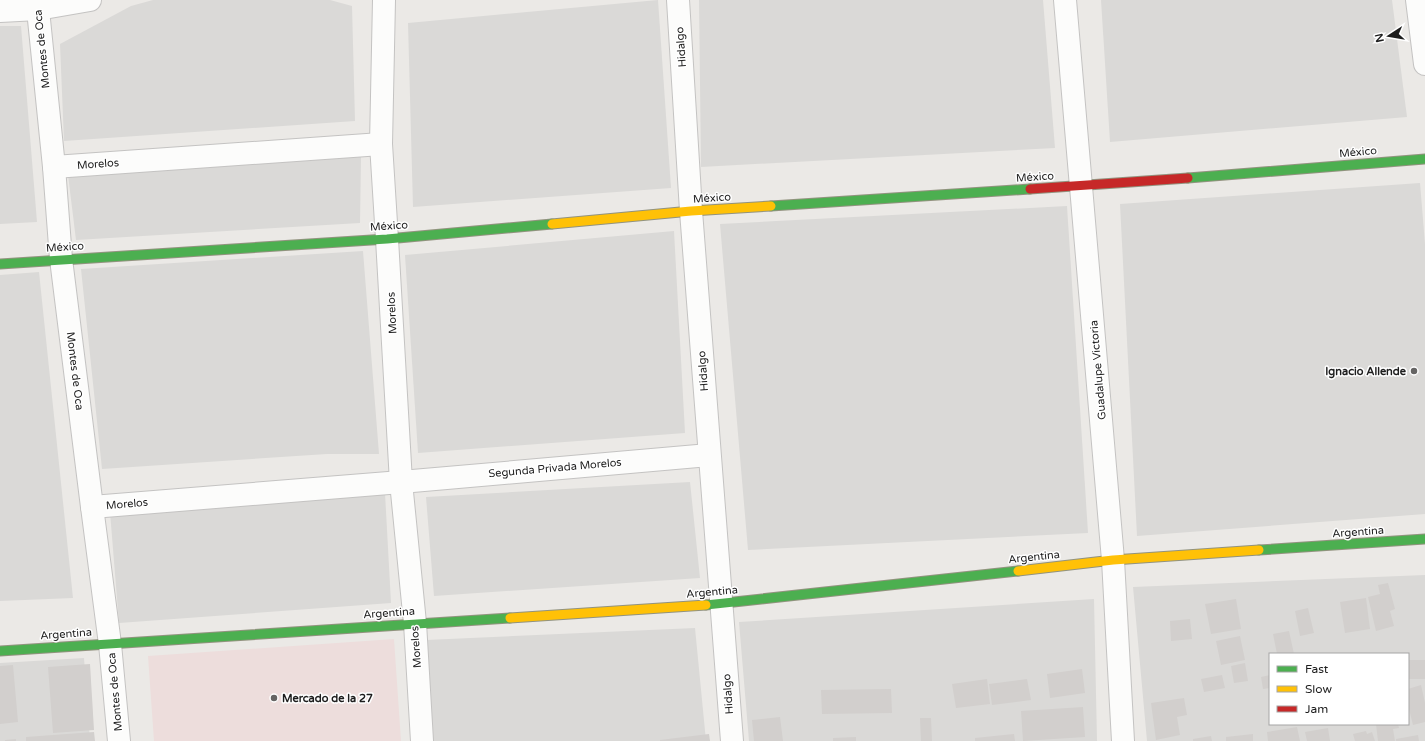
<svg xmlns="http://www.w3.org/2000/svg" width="1425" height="741" viewBox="0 0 1425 741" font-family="'Varela Round',sans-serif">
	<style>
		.residential { fill: #dad9d7; fill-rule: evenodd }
		.commercial { fill: #eddddc }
		.building { fill: #d2cfcd }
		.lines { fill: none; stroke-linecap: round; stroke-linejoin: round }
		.street-casing { stroke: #c4c3c2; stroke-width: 24 }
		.fast-casing { stroke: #92937f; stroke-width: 11 }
		.slow-casing { stroke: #92937f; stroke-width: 11 }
		.jam-casing { stroke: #92937f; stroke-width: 11 }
		.street { stroke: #fcfcfb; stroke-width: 22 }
		.fast { stroke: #4caf50; stroke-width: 9 }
		.slow { stroke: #ffc107; stroke-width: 9 }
		.jam { stroke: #c62828; stroke-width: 9 }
		.poi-dot { fill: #656463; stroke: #fff; stroke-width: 1.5 }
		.labels { text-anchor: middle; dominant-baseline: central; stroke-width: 3; stroke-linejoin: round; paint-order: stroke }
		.street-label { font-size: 11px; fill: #1d1d1d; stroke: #fff }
		.poi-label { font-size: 11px; font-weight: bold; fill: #1d1d1d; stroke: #fff; text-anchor: end }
	</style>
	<rect width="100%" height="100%" fill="#ebe9e6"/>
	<!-- residential -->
	<g class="residential">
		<polygon points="153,0 330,0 352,6 355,121 64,141 60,44 131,6"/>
		<polygon points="658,0 671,188 413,207 408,23"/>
		<polygon points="699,0 1043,0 1055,148 701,167"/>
		<polygon points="1101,0 1392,0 1407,117 1110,142"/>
		<polygon points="0,26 21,26 37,222 0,224"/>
		<polygon points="361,157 360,223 76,240 68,175"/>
		<polygon points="1420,183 1425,244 1425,514 1137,536 1120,204"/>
		<polygon points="1067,206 1088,533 748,550 720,224"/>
		<polygon points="674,231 685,433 418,453 405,255"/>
		<polygon points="363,251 379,454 327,454 102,469 81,269"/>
		<polygon points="39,272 73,598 0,601 0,275"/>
		<polygon points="690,482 700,578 434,596 426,497"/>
		<polygon points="385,493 391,603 119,623 110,512"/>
		<path d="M1425 575V741H1147L1133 587ZM1270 654H1408V724H1270Z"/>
		<polygon points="1094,599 1097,741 749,741 739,622"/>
		<polygon points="695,628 706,741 433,741 426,640"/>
		<polygon points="84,658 90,741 0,741 0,663"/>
	</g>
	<!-- commercial -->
	<polygon class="commercial" points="394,639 401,741 154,741 148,656"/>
	<!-- building -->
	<g class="building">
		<polygon points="1388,583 1395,609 1390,611 1394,626 1376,631 1368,597 1380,594 1378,585"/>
		<polygon points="1366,598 1370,629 1345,633 1340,602"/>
		<polygon points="1236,599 1241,629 1211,634 1205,604"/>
		<polygon points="1308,608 1314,633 1300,636 1295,611"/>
		<polygon points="1190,619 1192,639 1171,641 1170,621"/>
		<polygon points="1289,631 1294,654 1277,654 1273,634"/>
		<polygon points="1240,636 1245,660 1221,665 1216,641"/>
		<rect x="1408" y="660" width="17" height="19"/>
		<polygon points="1245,663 1248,681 1234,683 1231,666"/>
		<polygon points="90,664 94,730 53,733 48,667"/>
		<polygon points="13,665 18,722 0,724 0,666"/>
		<polygon points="1082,669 1085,693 1050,698 1047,674"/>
		<polygon points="1222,675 1225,688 1204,692 1201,679"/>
		<polygon points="1270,675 1270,688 1263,689 1261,677"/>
		<polygon points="987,679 990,704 956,708 952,684"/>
		<polygon points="1027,679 1031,700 992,705 989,684"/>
		<polygon points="1421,685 1425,703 1425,722 1413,725 1408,705 1408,689"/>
		<polygon points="891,689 892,713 822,714 821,690"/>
		<polygon points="1184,698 1187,715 1177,717 1180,735 1156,740 1151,703"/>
		<polygon points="1083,707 1085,737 1023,741 1021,711"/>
		<polygon points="780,717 783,741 754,741 752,720"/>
		<polygon points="920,718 931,718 932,741 921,741"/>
		<polygon points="1376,724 1398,724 1399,728 1393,729 1395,741 1378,741"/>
		<polygon points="1297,727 1300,741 1268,741 1267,732"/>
		<polygon points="1328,728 1330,741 1307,741 1305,732"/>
		<polygon points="1366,731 1367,734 1372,732 1375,741 1355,741 1353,734"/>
		<polygon points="94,732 95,741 26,741 26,737"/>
		<polygon points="709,734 710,741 660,741 660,740"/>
		<polygon points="1014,734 1015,741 975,741 975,738"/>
		<polygon points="1253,734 1253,741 1226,741 1226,737"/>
		<polygon points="1418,735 1419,741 1396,741 1396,739"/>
		<polygon points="1211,736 1212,741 1193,741 1193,739"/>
		<polygon points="856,737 856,741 833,741 833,738"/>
		<polygon points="16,739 16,741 5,741 5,740"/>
	</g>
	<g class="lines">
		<!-- street casing -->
		<g class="street-casing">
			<g id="street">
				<polyline points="37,0 54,167 61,259 92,507 110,644 119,741"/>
				<polyline points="384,0 381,144 387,239 401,482 415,623 422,741"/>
				<polyline points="678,0 691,211 732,741"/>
				<polyline points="1065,0 1113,560 1123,741"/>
				<polyline points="1417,0 1425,64"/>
				<polyline points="0,11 38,9 90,0"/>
				<polyline points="54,167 381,144"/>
				<polyline points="92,507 401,482 709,455"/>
			</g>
		</g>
		<!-- fast casing -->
		<g class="fast-casing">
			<g id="fast">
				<polyline points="1188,178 1425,159"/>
				<polyline points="771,206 1030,189"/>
				<polyline points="0,264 387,239 552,224"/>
				<polyline points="1259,550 1425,539"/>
				<polyline points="706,605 1018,571"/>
				<polyline points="0,651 510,618"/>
			</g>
		</g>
		<!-- slow casing -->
		<g class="slow-casing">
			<g id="slow">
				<polyline points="552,224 691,211 771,206"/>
				<polyline points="1018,571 1113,560 1259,550"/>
				<polyline points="510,618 706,605"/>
			</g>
		</g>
		<!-- jam casing -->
		<g class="jam-casing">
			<polyline id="jam" points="1030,189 1188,178"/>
		</g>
		<!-- street -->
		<use href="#street" class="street"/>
		<!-- fast -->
		<use href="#fast" class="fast"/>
		<!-- slow -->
		<use href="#slow" class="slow"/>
		<!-- jam -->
		<use href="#jam" class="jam"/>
	</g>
	<!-- markers -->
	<g class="poi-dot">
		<circle cx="1414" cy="371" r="4"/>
		<circle cx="274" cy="698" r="4"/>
	</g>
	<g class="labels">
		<!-- street labels -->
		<g class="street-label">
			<text transform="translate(681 47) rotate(-94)">Hidalgo</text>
			<text transform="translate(42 49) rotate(-96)">Montes de Oca</text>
			<text transform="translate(1358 152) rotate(-5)">México</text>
			<text transform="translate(98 164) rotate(-4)">Morelos</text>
			<text transform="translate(1035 177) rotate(-4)">México</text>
			<text transform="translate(712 198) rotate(-4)">México</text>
			<text transform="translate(389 226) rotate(-4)">México</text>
			<text transform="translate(65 247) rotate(-4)">México</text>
			<text transform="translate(392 313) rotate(-93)">Morelos</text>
			<text transform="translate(1098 370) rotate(-95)">Guadalupe Victoria</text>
			<text transform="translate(75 371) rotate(83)">Montes de Oca</text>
			<text transform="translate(703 371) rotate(-94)">Hidalgo</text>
			<text transform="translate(555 468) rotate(-5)">Segunda Privada Morelos</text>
			<text transform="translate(127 504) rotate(-5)">Morelos</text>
			<text transform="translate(1358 532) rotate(-4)">Argentina</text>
			<text transform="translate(1034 557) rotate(-6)">Argentina</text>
			<text transform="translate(712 592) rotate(-5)">Argentina</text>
			<text transform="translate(389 613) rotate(-4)">Argentina</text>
			<text transform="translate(66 634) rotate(-4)">Argentina</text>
			<text transform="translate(416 647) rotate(-94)">Morelos</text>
			<text transform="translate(115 692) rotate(-95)">Montes de Oca</text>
			<text transform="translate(728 694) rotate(-94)">Hidalgo</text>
		</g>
		<!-- poi labels -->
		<g class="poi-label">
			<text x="1406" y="371">Ignacio Allende</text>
			<text x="282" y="698" text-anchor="start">Mercado de la 27</text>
		</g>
	</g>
	<!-- legend -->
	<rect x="1269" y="653" width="140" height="72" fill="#ffffff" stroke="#a5a5a5"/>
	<rect x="1277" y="666" width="20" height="6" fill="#4caf50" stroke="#a5a5a5"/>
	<text x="1305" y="673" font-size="12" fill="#1d1d1d">Fast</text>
	<rect x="1277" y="686" width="20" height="6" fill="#ffc107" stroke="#a5a5a5"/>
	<text x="1305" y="693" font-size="12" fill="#1d1d1d">Slow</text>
	<rect x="1277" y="706" width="20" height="6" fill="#c62828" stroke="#a5a5a5"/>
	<text x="1305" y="713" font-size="12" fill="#1d1d1d">Jam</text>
	<!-- north arrow -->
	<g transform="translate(1389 36) rotate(258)" stroke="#ffffff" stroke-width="3" paint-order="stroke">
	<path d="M0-3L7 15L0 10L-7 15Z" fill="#1d1d1d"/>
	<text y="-6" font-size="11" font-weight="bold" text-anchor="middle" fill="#1d1d1d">N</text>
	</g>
</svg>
